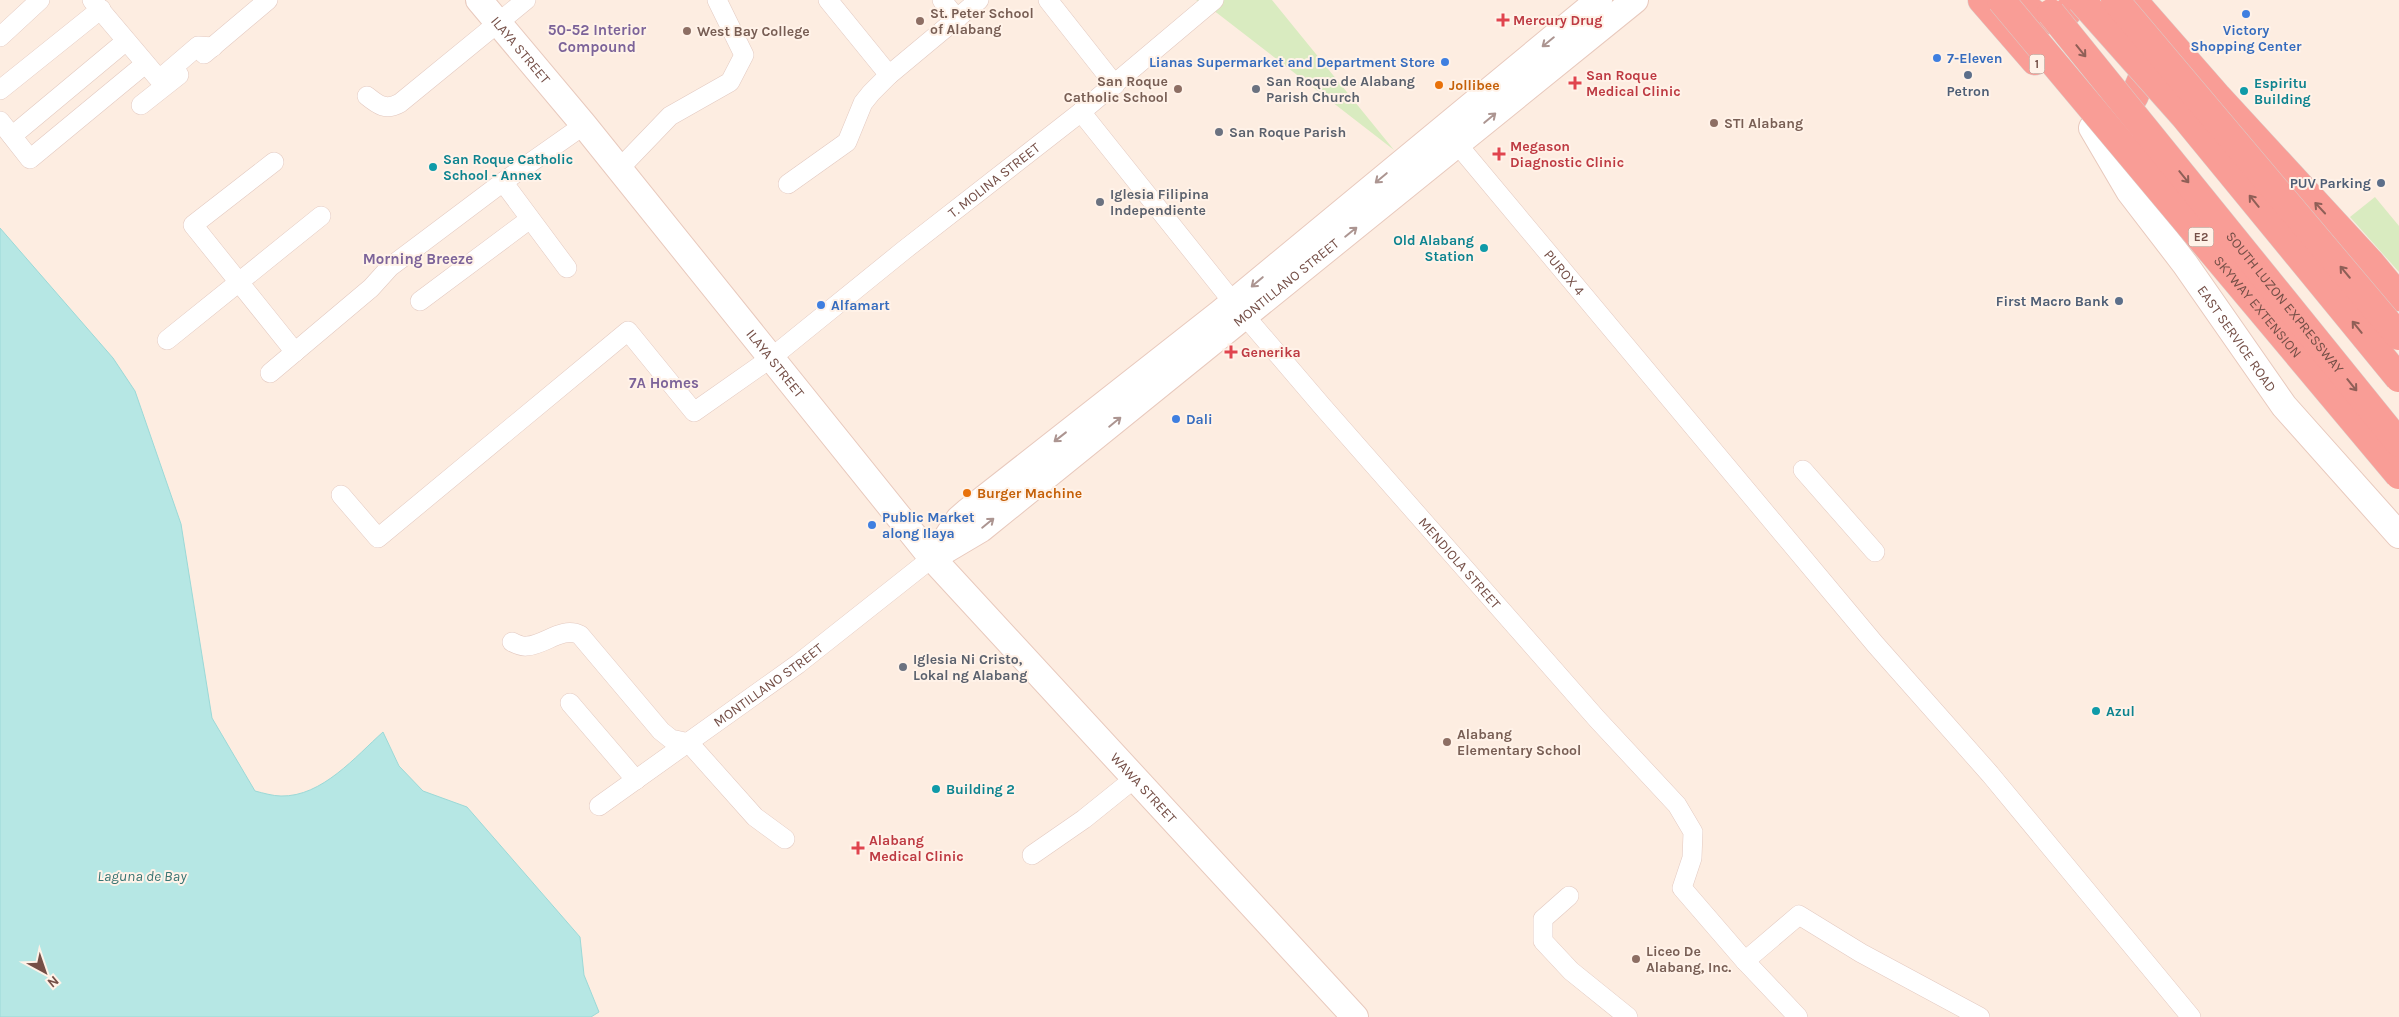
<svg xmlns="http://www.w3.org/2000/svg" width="2399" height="1017" viewBox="0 0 2399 1017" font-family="Karla,sans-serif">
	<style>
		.green { fill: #d9ebc0 }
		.water { fill: #b6e7e4; stroke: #9bd9d7 }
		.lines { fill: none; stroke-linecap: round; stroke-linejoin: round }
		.street-casing { stroke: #e3c9c0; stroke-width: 20 }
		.secondary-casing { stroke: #e8c9bd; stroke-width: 28 }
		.highway-casing { stroke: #d8cecb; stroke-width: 29 }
		.street { stroke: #fff; stroke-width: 19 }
		.secondary { stroke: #fff; stroke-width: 26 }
		.highway { stroke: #f99d96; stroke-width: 28 }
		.highway-bridge-casing { stroke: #d8cecb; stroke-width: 29; stroke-linecap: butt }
		.highway-bridge { stroke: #f99d96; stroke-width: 28 }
		.oneway { stroke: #ac9591 }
		.oneway2 { stroke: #8f5f57 }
		.shop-dot { fill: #3f7fe0; stroke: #fff2e8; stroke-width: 2 }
		.health-dot { fill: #e0444e; stroke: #fff2e8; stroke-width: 2 }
		.education-dot { fill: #8d6e63; stroke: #fff2e8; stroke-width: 2 }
		.service-dot { fill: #5c6f8a; stroke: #fff2e8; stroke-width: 2 }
		.food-dot { fill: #e8710a; stroke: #fff2e8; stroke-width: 2 }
		.worship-dot { fill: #6b7280; stroke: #fff2e8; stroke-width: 2 }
		.culture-dot { fill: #0f9aa8; stroke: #fff2e8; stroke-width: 2 }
		.labels { text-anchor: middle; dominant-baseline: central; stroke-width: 4; stroke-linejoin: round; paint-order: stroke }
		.shield { fill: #fff2e8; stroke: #9e8077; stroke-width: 1 }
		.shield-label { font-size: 12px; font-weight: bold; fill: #754f47 }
		.education-label { font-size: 14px; font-weight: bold; fill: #785e54; stroke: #fff2e8; text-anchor: start }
		.health-label { font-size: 14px; font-weight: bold; fill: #be3a42; stroke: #fff2e8; text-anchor: start }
		.shop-label { font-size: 14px; font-weight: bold; fill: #366cbe; stroke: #fff2e8; text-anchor: start }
		.street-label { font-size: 14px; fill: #754f47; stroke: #fff2e8 }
		.worship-label { font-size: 14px; font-weight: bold; fill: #5b616d; stroke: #fff2e8; text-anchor: start }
		.culture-label { font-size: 14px; font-weight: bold; fill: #0d838f; stroke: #fff2e8; text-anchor: start }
		.food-label { font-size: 14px; font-weight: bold; fill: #c56008; stroke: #fff2e8; text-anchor: start }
		.service-label { font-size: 14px; font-weight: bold; fill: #4e5e75; stroke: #fff2e8; text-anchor: end }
		.neighbourhood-label { font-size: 15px; font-weight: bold; fill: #7c6399; stroke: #fff2e8 }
		.water-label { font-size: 15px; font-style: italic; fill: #387472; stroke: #fff2e8 }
	</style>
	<rect width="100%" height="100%" fill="#fdede1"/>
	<!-- green -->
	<g class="green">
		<polygon points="1196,0 1272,0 1394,150 1217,13"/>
		<polygon points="2375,197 2399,226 2399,272 2350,217"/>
	</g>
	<!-- water -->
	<path class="water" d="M0 228 113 358 135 391 181 524 212 718 255 791C263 793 273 796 281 796 322 797 356 756 383 732L399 766 423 791 467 807 580 937 584 975 599 1012 591 1017H0Z"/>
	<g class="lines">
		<!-- street casing -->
		<g class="street-casing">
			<g id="street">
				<polyline points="92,0 158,78 163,76 198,46 213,47"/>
				<polyline points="828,0 889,75"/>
				<polyline points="942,0 957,19"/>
				<polyline points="1048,0 1115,85"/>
				<polyline points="0,37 40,0"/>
				<polyline points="204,54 268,0"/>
				<polyline points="0,90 101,9"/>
				<path d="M367 96C378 105 386 111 400 103L526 0"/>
				<polyline points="141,105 179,75"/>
				<path id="s1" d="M1081 112 1233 302 1322 406 1597 719 1677 805 1693 832 1692 858 1682 888 1745 961 1798 1017"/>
				<polyline points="0,121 30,159 145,64"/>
				<polyline points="12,136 126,41"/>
				<path id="s2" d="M1458 145 1875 644 1990 774 2191 1017"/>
				<polyline points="274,162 193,225 295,352"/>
				<polyline points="619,169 670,116 730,82 744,55 717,0"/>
				<polyline points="503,182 567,268"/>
				<polyline points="788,184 847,142 863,103 871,93 889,75 979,0"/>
				<polyline points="420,301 530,219"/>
				<polyline points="167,340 321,216"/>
				<polyline points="270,373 371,288 390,267 503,182 584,125"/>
				<polyline points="1803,470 1875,552"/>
				<path id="s3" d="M341 495 378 538 628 331 694 412 771 358 903 251 1081 112 1214 0"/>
				<path d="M512 642C516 644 522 647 527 646 545 645 562 626 580 635L661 731 671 739 689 743 755 817 785 839"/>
				<polyline points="570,703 636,780"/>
				<path id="s4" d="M599 806 798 664 932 558"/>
				<polyline points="1032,855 1084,819 1135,778"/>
				<polyline points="1569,896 1543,919 1543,941 1571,971 1628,1017"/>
				<polyline points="1745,961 1799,915 1861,953 1980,1017"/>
			</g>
		</g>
		<!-- secondary casing -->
		<g class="secondary-casing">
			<g id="secondary">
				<path id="s5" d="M479 0 584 125 932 558 1355 1017"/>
				<path id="s6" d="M2092 128 2129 191 2185 264 2284 406 2399 535"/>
				<polyline points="936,554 959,519 967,512 1219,314 1599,0"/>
				<path id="s7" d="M932 558 981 529 1635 0"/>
			</g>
		</g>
		<!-- highway casing -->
		<g class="highway-casing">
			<g id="highway">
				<polyline points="1982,0 2035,61"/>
				<path d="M2020 0C2039 23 2060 30 2076 0"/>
				<polyline points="2126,0 2139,7 2217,96 2370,262 2399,297"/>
				<polyline points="2105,119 2134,97 2146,69 2144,51"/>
			</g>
		</g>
		<!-- street -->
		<use href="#street" class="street"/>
		<!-- secondary -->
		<use href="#secondary" class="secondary"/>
		<!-- highway -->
		<use href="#highway" class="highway"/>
		<!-- highway-bridge casing -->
		<g class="highway-bridge-casing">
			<g id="highway-bridge">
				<path id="s8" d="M2001 0 2399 475"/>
				<polyline points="2081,0 2185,117 2399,378"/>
				<polyline points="2115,0 2399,336"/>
				<path id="s9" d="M2051 13 2399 443"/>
			</g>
		</g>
		<!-- highway-bridge -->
		<use href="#highway-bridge" class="highway-bridge"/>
	</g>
	<!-- one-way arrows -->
	<defs><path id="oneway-shaft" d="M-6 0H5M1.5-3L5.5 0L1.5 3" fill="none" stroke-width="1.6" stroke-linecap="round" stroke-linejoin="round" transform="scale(1.25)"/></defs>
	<g class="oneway">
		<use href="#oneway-shaft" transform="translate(1548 42) rotate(141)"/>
		<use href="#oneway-shaft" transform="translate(1490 118) rotate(-40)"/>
		<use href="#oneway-shaft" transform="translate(1381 178) rotate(140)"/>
		<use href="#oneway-shaft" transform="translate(1351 232) rotate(-39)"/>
		<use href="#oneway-shaft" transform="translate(1257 282) rotate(140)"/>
		<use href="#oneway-shaft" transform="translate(1115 422) rotate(-39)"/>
		<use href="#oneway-shaft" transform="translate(1060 437) rotate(142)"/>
		<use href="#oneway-shaft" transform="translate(988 523) rotate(-39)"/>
	</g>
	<g class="oneway2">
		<use href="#oneway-shaft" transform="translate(2081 51) rotate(51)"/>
		<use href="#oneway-shaft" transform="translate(2184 177) rotate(51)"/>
		<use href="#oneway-shaft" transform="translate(2254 201) rotate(-129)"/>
		<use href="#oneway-shaft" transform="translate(2320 208) rotate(-133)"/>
		<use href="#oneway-shaft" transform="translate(2345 272) rotate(-130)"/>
		<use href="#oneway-shaft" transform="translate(2357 327) rotate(-129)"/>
		<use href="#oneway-shaft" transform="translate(2352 385) rotate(51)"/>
	</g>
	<!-- markers -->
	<g class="shop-dot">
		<circle cx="2246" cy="14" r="5"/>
		<circle cx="1937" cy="58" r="5"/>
		<circle cx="1445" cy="62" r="5"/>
		<circle cx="821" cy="305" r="5"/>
		<circle cx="1176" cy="419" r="5"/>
		<circle cx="872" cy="525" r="5"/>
	</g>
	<g class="health-dot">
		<path d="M1500.5 12.5h5v5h5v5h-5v5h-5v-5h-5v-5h5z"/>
		<path d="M1572.5 75.5h5v5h5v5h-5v5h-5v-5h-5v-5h5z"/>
		<path d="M1496.5 146.5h5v5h5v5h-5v5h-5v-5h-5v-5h5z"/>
		<path d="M1228.5 344.5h5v5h5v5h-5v5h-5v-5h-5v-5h5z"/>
		<path d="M855.5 840.5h5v5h5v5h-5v5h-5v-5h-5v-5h5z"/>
	</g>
	<g class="education-dot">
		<circle cx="920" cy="21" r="5"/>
		<circle cx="687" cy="31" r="5"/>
		<circle cx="1178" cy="89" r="5"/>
		<circle cx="1714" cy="123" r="5"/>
		<circle cx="1447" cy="742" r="5"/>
		<circle cx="1636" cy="959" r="5"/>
	</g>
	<g class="service-dot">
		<circle cx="1968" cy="75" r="5"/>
		<circle cx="2381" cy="183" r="5"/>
		<circle cx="2119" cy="301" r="5"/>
	</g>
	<g class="food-dot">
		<circle cx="1439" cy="85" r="5"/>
		<circle cx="967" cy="493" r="5"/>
	</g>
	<g class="worship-dot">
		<circle cx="1256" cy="89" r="5"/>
		<circle cx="1219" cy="132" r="5"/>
		<circle cx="1100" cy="202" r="5"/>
		<circle cx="903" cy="667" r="5"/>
	</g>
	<g class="culture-dot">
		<circle cx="2244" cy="91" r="5"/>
		<circle cx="433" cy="167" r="5"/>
		<circle cx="1484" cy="248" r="5"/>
		<circle cx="2096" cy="711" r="5"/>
		<circle cx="936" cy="789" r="5"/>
	</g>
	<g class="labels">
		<!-- shield labels -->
		<g class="shield">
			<rect x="2029.5" y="54.5" width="15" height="19" rx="4"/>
			<rect x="2188.5" y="227.5" width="25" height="19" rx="4"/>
		</g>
		<g class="shield-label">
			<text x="2037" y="64">1</text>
			<text x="2201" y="237">E2</text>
		</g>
		<!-- education labels -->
		<g class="education-label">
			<text x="930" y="13">St. Peter School<tspan x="930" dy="16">of Alabang</tspan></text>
			<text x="697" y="31">West Bay College</text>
			<text x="1168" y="81" text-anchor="end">San Roque<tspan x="1168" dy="16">Catholic School</tspan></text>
			<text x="1724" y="123">STI Alabang</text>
			<text x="1457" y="734">Alabang<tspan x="1457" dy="16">Elementary School</tspan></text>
			<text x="1646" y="951">Liceo De<tspan x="1646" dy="16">Alabang, Inc.</tspan></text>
		</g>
		<!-- health labels -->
		<g class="health-label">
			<text x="1513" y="20">Mercury Drug</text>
			<text x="1586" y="75">San Roque<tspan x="1586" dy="16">Medical Clinic</tspan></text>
			<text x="1510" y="146">Megason<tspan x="1510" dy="16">Diagnostic Clinic</tspan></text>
			<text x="1241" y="352">Generika</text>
			<text x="869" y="840">Alabang<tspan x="869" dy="16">Medical Clinic</tspan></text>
		</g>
		<!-- shop labels -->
		<g class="shop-label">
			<text x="2246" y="30" text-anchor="middle">Victory<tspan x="2246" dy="16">Shopping Center</tspan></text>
			<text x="1947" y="58">7-Eleven</text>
			<text x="1435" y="62" text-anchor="end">Lianas Supermarket and Department Store</text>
			<text x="831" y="305">Alfamart</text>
			<text x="1186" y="419">Dali</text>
			<text x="882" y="517">Public Market<tspan x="882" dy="16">along Ilaya</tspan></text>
		</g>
		<!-- street labels -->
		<g class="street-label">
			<text stroke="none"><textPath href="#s5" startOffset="65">ILAYA STREET</textPath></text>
			<text stroke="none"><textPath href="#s3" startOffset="865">T. MOLINA STREET</textPath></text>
			<text stroke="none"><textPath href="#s2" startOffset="166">PUROX 4</textPath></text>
			<text stroke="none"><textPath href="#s7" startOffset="449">MONTILLANO STREET</textPath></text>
			<text stroke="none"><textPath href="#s9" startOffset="372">SOUTH LUZON EXPRESSWAY</textPath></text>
			<text stroke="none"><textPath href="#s8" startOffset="400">SKYWAY EXTENSION</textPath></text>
			<text stroke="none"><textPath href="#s6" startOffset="256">EAST SERVICE ROAD</textPath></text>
			<text stroke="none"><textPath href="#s5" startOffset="469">ILAYA STREET</textPath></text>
			<text stroke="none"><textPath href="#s1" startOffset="589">MENDIOLA STREET</textPath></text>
			<text stroke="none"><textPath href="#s4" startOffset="208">MONTILLANO STREET</textPath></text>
			<text stroke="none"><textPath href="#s5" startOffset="1031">WAWA STREET</textPath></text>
		</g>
		<!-- worship labels -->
		<g class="worship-label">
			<text x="1266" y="81">San Roque de Alabang<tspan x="1266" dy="16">Parish Church</tspan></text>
			<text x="1229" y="132">San Roque Parish</text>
			<text x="1110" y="194">Iglesia Filipina<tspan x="1110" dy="16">Independiente</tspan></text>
			<text x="913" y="659">Iglesia Ni Cristo,<tspan x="913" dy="16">Lokal ng Alabang</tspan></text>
		</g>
		<!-- culture labels -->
		<g class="culture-label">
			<text x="2254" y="83">Espiritu<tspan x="2254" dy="16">Building</tspan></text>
			<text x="443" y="159">San Roque Catholic<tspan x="443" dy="16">School - Annex</tspan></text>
			<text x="1474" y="240" text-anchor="end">Old Alabang<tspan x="1474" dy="16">Station</tspan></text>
			<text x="2106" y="711">Azul</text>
			<text x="946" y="789">Building 2</text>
		</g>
		<!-- food labels -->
		<g class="food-label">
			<text x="1449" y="85">Jollibee</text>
			<text x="977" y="493">Burger Machine</text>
		</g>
		<!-- service labels -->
		<g class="service-label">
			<text x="1968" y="91" text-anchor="middle">Petron</text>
			<text x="2371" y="183">PUV Parking</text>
			<text x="2109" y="301">First Macro Bank</text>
		</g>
		<!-- neighbourhood labels -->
		<g class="neighbourhood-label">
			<text x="597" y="30">50-52 Interior<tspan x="597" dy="17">Compound</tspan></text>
			<text x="418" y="259">Morning Breeze</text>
			<text x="664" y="383">7A Homes</text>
		</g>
		<!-- water labels -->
		<g class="water-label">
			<text x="142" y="876">Laguna de Bay</text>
		</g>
	</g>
	<!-- north arrow -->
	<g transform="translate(45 972) rotate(140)" stroke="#fff2e8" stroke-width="4" paint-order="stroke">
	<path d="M0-4L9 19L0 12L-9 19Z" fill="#754f47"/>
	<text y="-8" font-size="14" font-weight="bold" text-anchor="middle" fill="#754f47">N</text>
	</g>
</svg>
